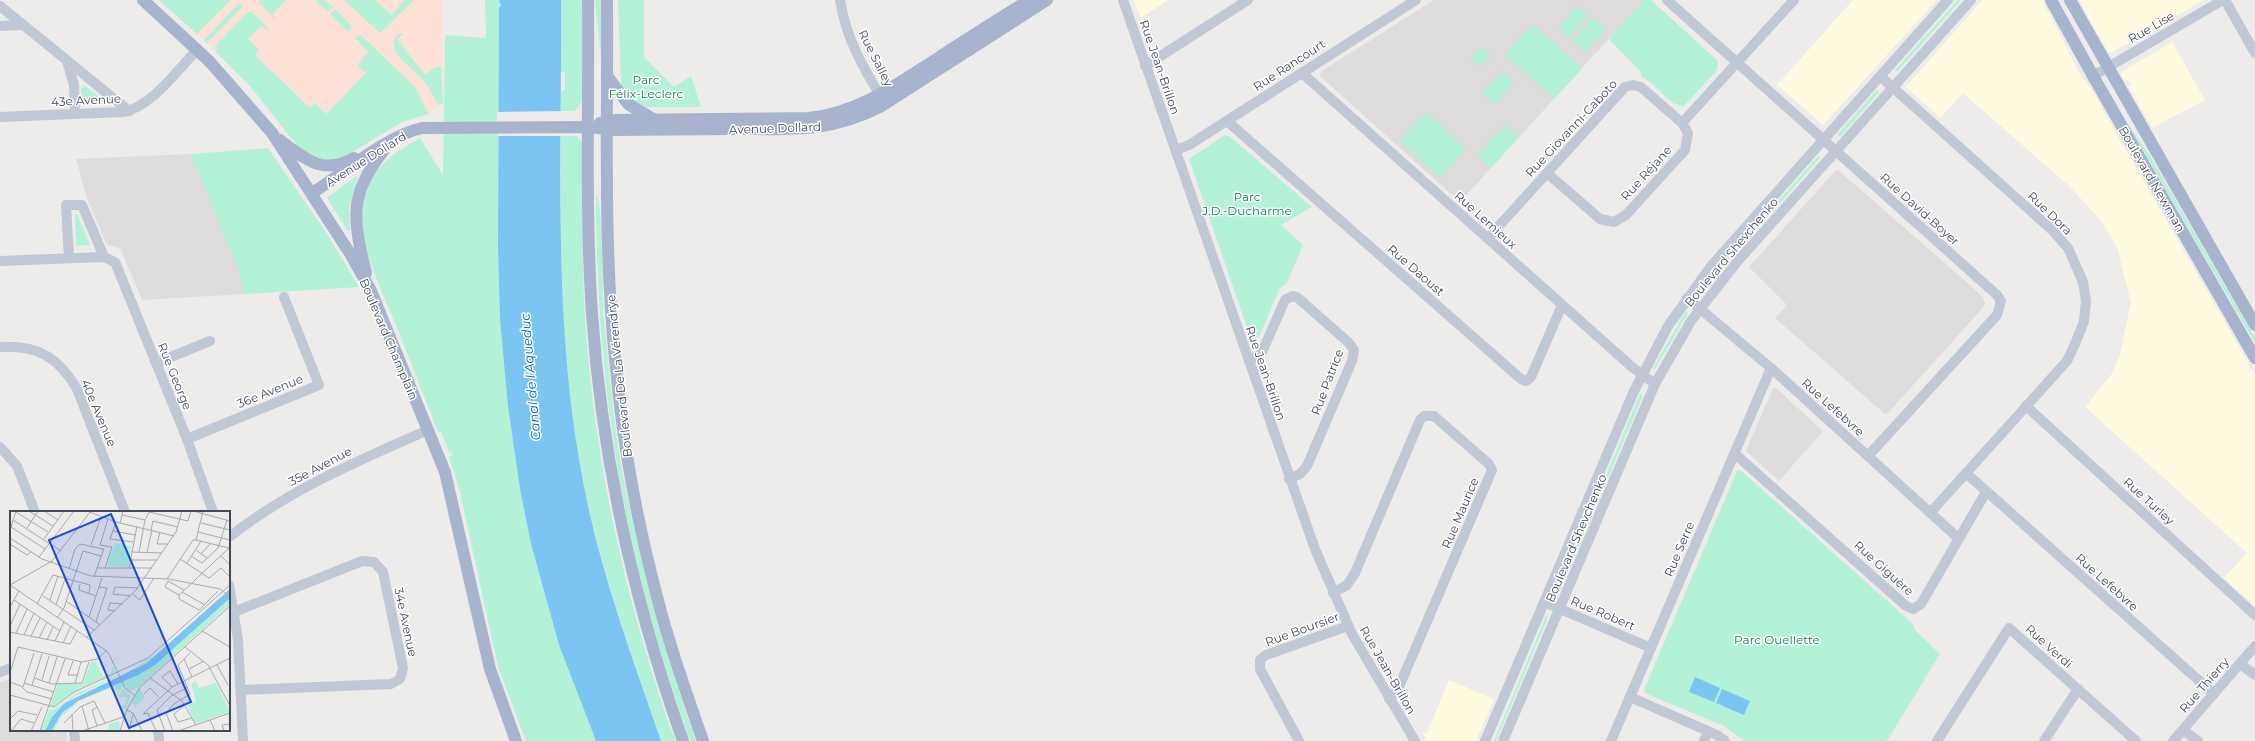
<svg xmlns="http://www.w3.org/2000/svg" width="2255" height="741" viewBox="0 0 2255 741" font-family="Montserrat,sans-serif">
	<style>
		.commercial { fill: #fdfae0 }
		.education { fill: #dfdcdd }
		.medical { fill: #fde1d6 }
		.green { fill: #b3f2d7 }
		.water { fill: #7cc5f3 }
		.pier { fill: #eeebeb }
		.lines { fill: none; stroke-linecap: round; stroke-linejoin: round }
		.minor { stroke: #c0c7d5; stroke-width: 10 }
		.major { stroke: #a8b4ce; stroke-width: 12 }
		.labels { text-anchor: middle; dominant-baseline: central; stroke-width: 3; stroke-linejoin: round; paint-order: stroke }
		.street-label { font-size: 12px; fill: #424a5a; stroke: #fff }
		.park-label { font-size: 12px; fill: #0e805b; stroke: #fff }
		.water-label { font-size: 13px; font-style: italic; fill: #006baf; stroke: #fff }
		.inset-road { fill: none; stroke: #a9abb1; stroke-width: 1 }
		.view { fill: #1d4ed8; fill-opacity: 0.15; stroke: #1d4ed8; stroke-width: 2 }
		.inset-edge { fill: none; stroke: #424a5a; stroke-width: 2 }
	</style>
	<rect width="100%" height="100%" fill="#eeebeb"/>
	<!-- commercial -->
	<g class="commercial">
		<polygon points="1134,0 1168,0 1141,18"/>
		<polygon points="1853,0 1937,0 1823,125 1777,85"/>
		<polygon points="1982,0 2042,0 2080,74 2091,89 2255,375 2255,606 2224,578 2247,553 2085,407 2111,375 2119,358 2131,303 2117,247 2101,220 2068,185 1963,93 1940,118 1906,87"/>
		<polygon points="2079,0 2204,0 2111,53 2108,52"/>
		<polygon points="2172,42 2205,100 2152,128 2128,86 2131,84 2128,80 2125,81 2121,74 2123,71"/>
		<polygon points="1449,680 1494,699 1476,741 1427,741 1422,733 1427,733"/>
	</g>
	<!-- education -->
	<g class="education">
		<polygon points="1434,0 1644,0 1460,202 1320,76 1322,71"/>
		<polygon points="191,154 238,270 244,294 142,300 120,248 107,245 87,198 76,159"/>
		<polygon points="1837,169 1981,295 1985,303 1981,310 1886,415 1775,318 1787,305 1749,267"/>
		<polygon points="1773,388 1777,389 1823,431 1779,481 1746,451"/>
		<polygon points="11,679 11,730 66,730 67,741 0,741 0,682"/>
	</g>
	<!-- medical -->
	<polygon class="medical" points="159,0 442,0 443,103 428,114 402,122 389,129 353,153 250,86 216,52"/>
	<!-- green -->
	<g class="green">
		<polygon points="159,0 231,0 197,34"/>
		<polygon points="286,0 272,14 277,19 276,20 259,3 260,0"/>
		<polygon points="315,0 325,0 333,7 328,12"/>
		<polygon points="344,0 375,0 391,15 405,0 414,0 380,33"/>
		<path d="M485 0H499L501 6 499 7 498 246 500 310 508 407 520 489 531 544 559 645 596 741H526L498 667 460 492 449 457 453 455 451 451 449 452 441 432H438C425 398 411 364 398 330 384 294 353 237 364 199 373 166 392 154 420 138L443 175 445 35 486 38Z"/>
		<polygon points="561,0 582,0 582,101 575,111 561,111 561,91 565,90 565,72 561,72"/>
		<polygon points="595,0 601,0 601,56"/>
		<polygon points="618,0 644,0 644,57 674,87 691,76 701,107 646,107 633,101 621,84"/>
		<path d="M1644 0H1651L1718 61 1717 70 1684 106C1670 108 1656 82 1641 77V72L1609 39Z"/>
		<polygon points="1958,0 1961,0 1897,72 1895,70"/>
		<polygon points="238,4 241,4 242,7 207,43 204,40"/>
		<polygon points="1577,6 1588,16 1569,38 1558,28"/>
		<polygon points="335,9 351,25 352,28 348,32 330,14"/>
		<polygon points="248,12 252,12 269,29 267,30 261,26 248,39 259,50 255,55 310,108 315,103 326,114 366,73 357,65 368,52 355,38 358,35 362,36 415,87 429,114 402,122 339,160 315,159 299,148 250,86 216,52 217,44"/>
		<polygon points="1594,17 1606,29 1585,52 1573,41"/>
		<polygon points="1533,24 1582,69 1554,99 1505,55"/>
		<path d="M399 33 403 34 397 39 425 75 435 67H441L443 103 438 105C433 96 429 86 421 78 411 67 382 49 399 33Z"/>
		<polygon points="1482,47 1491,55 1480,66 1471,58"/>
		<polygon points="1502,71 1514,82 1494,104 1482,93"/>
		<polygon points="85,86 98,96 97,102 86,103 81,98 81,88"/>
		<polygon points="1877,90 1879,92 1840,137 1837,135"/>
		<polygon points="1426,112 1466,149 1440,178 1400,141"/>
		<polygon points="1505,125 1519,137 1491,168 1477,155"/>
		<polygon points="2129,126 2149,154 2255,338 2255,343"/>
		<polygon points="1225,135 1229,136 1312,207 1281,225 1303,245 1287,283 1280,288 1258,339 1255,341 1251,339 1189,159"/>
		<path d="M561 136H577L582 142C584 200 581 258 585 316 594 462 626 604 675 741H661C630 651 598 561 580 467 559 358 561 247 561 136Z"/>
		<polygon points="268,148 327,234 359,287 244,294 238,270 191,154"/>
		<polygon points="1818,156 1820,158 1730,259 1703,291 1701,290"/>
		<polygon points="358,175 349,208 350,231 348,231 327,198"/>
		<path d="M596 194C604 205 602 299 604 320 610 376 614 435 626 491 644 575 667 659 696 741H690C672 687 653 633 640 577 609 451 596 324 596 194Z"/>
		<polygon points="77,214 90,245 76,246 75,215"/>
		<polygon points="1686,311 1688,313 1655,369 1653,368"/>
		<polygon points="1640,394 1643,395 1559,593 1557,593"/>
		<polygon points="1740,470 1913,624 1914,629 1940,654 1887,741 1744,741 1724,726 1645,693 1644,690 1737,471"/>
		<polygon points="1546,616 1548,617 1496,741 1494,741"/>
	</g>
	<!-- water -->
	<g class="water">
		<path d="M499 0H561C562 155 553 312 580 465 596 560 630 651 661 741H596L559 645 531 544 520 489 508 407 500 319 498 246 499 7 501 6Z"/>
		<polygon points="1695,677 1720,688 1714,702 1689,692"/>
		<polygon points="1722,689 1750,701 1744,715 1716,703"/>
	</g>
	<!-- pier -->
	<polygon class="pier" points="563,111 563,136 497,136 497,112"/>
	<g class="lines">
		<!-- minor -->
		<g class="minor">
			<path d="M840 0C846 38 863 68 883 100"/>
			<polyline points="1123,0 1315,549 1352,634 1415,741"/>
			<polyline points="1667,0 1997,295 2001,301 1997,315 1868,456"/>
			<polyline points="2225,0 2255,53"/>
			<polyline points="0,6 129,111"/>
			<polyline points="0,26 23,25"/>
			<polyline points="67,61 74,85 75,114"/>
			<polyline points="1145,66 1248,0"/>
			<polyline points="1302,73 1632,367 1655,384"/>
			<polyline points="1880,76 2052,230 2068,248 2083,282 2086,301 2084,321 2075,344 2067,361 1930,513"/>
			<polyline points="2093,76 2223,0"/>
			<path d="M0 117 123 112C152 107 177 70 197 50"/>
			<polyline points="1227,121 1521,379 1526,381 1531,377 1562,305"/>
			<polyline points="1682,123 1794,0"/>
			<polyline points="1176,150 1189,145 1416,0"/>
			<polyline points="1488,238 1625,87 1633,85 1641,87 1682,123 1688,133 1685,150 1626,215 1614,222 1600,219 1547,173"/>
			<polyline points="69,258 66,205 82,205 104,257"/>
			<polyline points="0,261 104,257 115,262 187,439 213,512"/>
			<polyline points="1687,298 1771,368 1958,538"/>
			<path d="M0 347C38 345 58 357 77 389L125 512"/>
			<polyline points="1249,361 1262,352 1285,300 1293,296 1298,298 1348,342 1354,350 1352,361 1307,466 1300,474 1289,479"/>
			<polyline points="156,363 210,341"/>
			<polyline points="2026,406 2255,615"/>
			<polyline points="187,439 319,385 284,297"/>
			<polyline points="0,447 17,466 35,512"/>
			<polyline points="1734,453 1906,606 1913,609 1921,604 1986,492"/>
			<polyline points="1966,473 2214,694"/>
			<path d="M229 537C289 490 359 460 428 430"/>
			<polyline points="229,585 238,640 243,741"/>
			<polyline points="1333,593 1347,585 1355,573 1420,420 1424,416 1434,416 1489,464 1492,470 1398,689 1389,699"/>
			<polyline points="1544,602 1651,648"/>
			<polyline points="234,612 362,561 374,562 383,572 403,668 400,679 391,684 241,690"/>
			<polyline points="2240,664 2255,675"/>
			<polyline points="0,672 11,668"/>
			<polyline points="1630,697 1717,735 1725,741"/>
			<polyline points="74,730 75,741"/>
			<polyline points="158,730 159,741"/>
			<polyline points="2183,730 2198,741"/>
			<polyline points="1299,741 1260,669 1260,660 1266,655 1348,626"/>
			<polyline points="1485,741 1634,391 1668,326 1712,265 1948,0"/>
			<polyline points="1503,741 1655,384 1691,321 1737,262 1971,0"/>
			<polyline points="1611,741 1771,368"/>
			<polyline points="1704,741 1708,731"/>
			<polyline points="1937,741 2009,628 2136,741"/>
			<polyline points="2044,741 2078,689"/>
			<polyline points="2173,741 2255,646"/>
		</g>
		<!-- major -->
		<g class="major">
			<polyline points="143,0 209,61 272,133 351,255 371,291 445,472 490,669 516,741"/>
			<path d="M588 0C589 104 585 210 592 314 602 461 634 602 683 741"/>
			<path d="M607 0C608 119 603 240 615 359 622 438 636 517 656 593 669 644 686 692 703 741"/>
			<polyline points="2051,0 2093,76 2255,358"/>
			<polyline points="2070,0 2255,325"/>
			<polyline points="608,77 628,104 653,119"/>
			<path d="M600 123 616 120 809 118C859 113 897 84 938 58 968 38 999 19 1029 0"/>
			<path d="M280 140C305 159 323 176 354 158"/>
			<path d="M312 193C344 173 386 136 422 128L589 127 616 130C655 130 695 129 735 129 790 129 829 133 880 107L1047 0"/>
			<path d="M366 273C353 219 348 196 384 150"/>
		</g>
	</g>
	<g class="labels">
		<!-- street labels -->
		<g class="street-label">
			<text transform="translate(2151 27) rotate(-30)">Rue Lise</text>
			<text transform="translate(876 58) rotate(63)">Rue Salley</text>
			<text transform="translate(1289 65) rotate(-33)">Rue Rancourt</text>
			<text transform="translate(1160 67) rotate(71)">Rue Jean-Brillon</text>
			<text transform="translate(86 100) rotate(-3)">43e Avenue</text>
			<text transform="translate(775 128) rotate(-2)">Avenue Dollard</text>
			<text transform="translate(1571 128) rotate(-47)">Rue Giovanni-Caboto</text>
			<text transform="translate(366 159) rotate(-32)">Avenue Dollard</text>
			<text transform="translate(1646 173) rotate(-48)">Rue Réjane</text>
			<text transform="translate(2152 179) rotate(60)">Boulevard Newman</text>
			<text transform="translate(1920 209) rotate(42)">Rue David-Boyer</text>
			<text transform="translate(2050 213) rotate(44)">Rue Dora</text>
			<text transform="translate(1486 220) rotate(42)">Rue Lemieux</text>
			<text transform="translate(1731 252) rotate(-50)">Boulevard Shevchenko</text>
			<text transform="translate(1416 270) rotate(41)">Rue Daoust</text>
			<text transform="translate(389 339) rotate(67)">Boulevard Champlain</text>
			<text transform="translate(1266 373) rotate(71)">Rue Jean-Brillon</text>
			<text transform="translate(175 376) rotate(68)">Rue George</text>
			<text transform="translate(619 376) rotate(-96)">Boulevard De La Vérendrye</text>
			<text transform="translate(1327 382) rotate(-69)">Rue Patrice</text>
			<text transform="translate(270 391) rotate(-22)">36e Avenue</text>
			<text transform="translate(1833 407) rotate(42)">Rue Lefebvre</text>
			<text transform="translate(99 413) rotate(67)">40e Avenue</text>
			<text transform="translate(320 466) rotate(-28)">35e Avenue</text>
			<text transform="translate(2149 501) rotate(42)">Rue Turley</text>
			<text transform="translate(1460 513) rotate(-67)">Rue Maurice</text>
			<text transform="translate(1576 538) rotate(-67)">Boulevard Shevchenko</text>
			<text transform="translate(1679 549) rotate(-67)">Rue Serre</text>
			<text transform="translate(1884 568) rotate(42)">Rue Giguère</text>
			<text transform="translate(2107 582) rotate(42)">Rue Lefebvre</text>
			<text transform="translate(1603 613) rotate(23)">Rue Robert</text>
			<text transform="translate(406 622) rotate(78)">34e Avenue</text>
			<text transform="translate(1302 629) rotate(-20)">Rue Boursier</text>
			<text transform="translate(2049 646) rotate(42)">Rue Verdi</text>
			<text transform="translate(1388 670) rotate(60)">Rue Jean-Brillon</text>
			<text transform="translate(2204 685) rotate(-49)">Rue Thierry</text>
		</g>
		<!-- park labels -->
		<g class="park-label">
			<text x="646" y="79">Parc<tspan x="646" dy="14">Félix-Leclerc</tspan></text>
			<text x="1247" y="196">Parc<tspan x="1247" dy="14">J.D.-Ducharme</tspan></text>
			<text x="1777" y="639">Parc Ouellette</text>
		</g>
		<!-- water labels -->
		<g class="water-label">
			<text transform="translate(530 377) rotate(-95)">Canal de l'Aqueduc</text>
		</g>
	</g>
	<!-- overview -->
	<g transform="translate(10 511)">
		<rect width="220" height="220" fill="#eeebeb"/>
		<path d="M105 32 121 35 118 56 97 55ZM215 83 144 148 110 166 147 143ZM220 87V93L126 178 120 180 116 177 117 174 112 176 108 183 110 179H106L105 175 68 191 50 207 44 220H41L50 205 62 194 145 154ZM86 150 93 165 101 162 103 155 105 161 66 179 44 195H40L48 173H73L81 151ZM108 165 64 186 39 211 35 220H31L39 199 45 198 67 182ZM186 170 189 177 206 172 220 201 186 212 177 195 186 190 181 173ZM113 177 121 185 115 198 111 196 115 194 117 186H109ZM130 177 135 186 125 196 122 190ZM107 210 110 211 109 220H98L99 213Z" fill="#b3f2d7"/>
		<path d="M220 78V87L145 154 128 164 68 190 52 202 41 220H35L42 206 55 192 137 152Z" fill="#7cc5f3"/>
		<path class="inset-road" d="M6 0 1 16 35 38M19 0 43 15M34 0 48 9M77 0 106 11 164 25M183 0 220 10M6 1 38 21M139 1 178 10 181 0M112 4 135 9M3 9 51 40M106 11 100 28 123 31M110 12 113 0M191 12 220 19M17 17 28 0M141 19 143 10 168 16M103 20 125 24M150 21 147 33H158M188 21 220 29M0 27 32 48 81 65 159 68 210 78 220 86M34 28 54 0M186 29 219 37M186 29 193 0M0 33 17 44 21 41M81 34 91 6M90 34 102 36 95 57M90 34 98 8M186 39 197 47M121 41 152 42M129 41 135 9 140 0M137 41 142 19M191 43 201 32M181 45 192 52 208 37 217 9M211 45 220 54M29 46 64 0M170 48 199 67 211 57 220 66M119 49H147M177 52 191 30M87 57H142M119 57 127 15M59 58 65 38 70 33 93 38M84 66 94 37M157 68 183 29H186M70 73 69 79 86 85M0 74 98 141 115 177 124 184M0 74 42 50 81 0M172 81 195 94M123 83 130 89 144 67M169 84 219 37M169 84V88L189 99 208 80M169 84 155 76 158 70 174 79M33 85 84 119M121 85 103 83 105 76 128 77M4 89 50 120M40 89 48 65M56 90 90 114M27 93 43 64 80 74 79 82M46 94 55 68M0 96 9 80M105 100 98 99 100 92 113 93M79 106 92 67M47 107 54 97 73 40 91 45M86 111 97 77 89 76M0 115 10 93M192 120 220 136M0 121 60 133 67 120M6 122 17 98M14 124 24 102M21 125 30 107M29 127 37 111M76 127 126 79 166 21 172 0M37 129 43 116M45 130 54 111M53 132 61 115M175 136 198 154 220 195M174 148 182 166M63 150 58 164H67M207 154 218 174M179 158 194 150M0 162 8 136 72 151 87 148 96 140M24 167 42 173 72 172 79 151M140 167 172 190 186 214M32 169 39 145M0 171 11 175 17 181 42 188M14 172 44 181M39 172 47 146M65 172 71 151M22 174 32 143M13 176 24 142M162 176 152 166 160 160 168 173M134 183 140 177 149 186M0 184 44 196 64 181 138 147 220 74M175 194 164 203 168 211 182 207M72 195 79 220M117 199 123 202 132 220M138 202 133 203 162 176 220 147M138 202 146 220M62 203 63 220M0 208 8 200 27 204M200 209 205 220M54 212 70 196 84 190 95 212M87 215 82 199 88 196M1 220 11 208 24 212M21 220 32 196M30 220 55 148M72 220 113 206M110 220 117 198 130 176 220 95M119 220 123 203M155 220 147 199 161 185 178 176M163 220 156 202 164 193 180 183 168 154 180 142M168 220 220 202M214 220 212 214 220 213"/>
		<path class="view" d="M101 3 181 191 119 217 39 29Z"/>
		<rect width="220" height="220" class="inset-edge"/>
	</g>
</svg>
